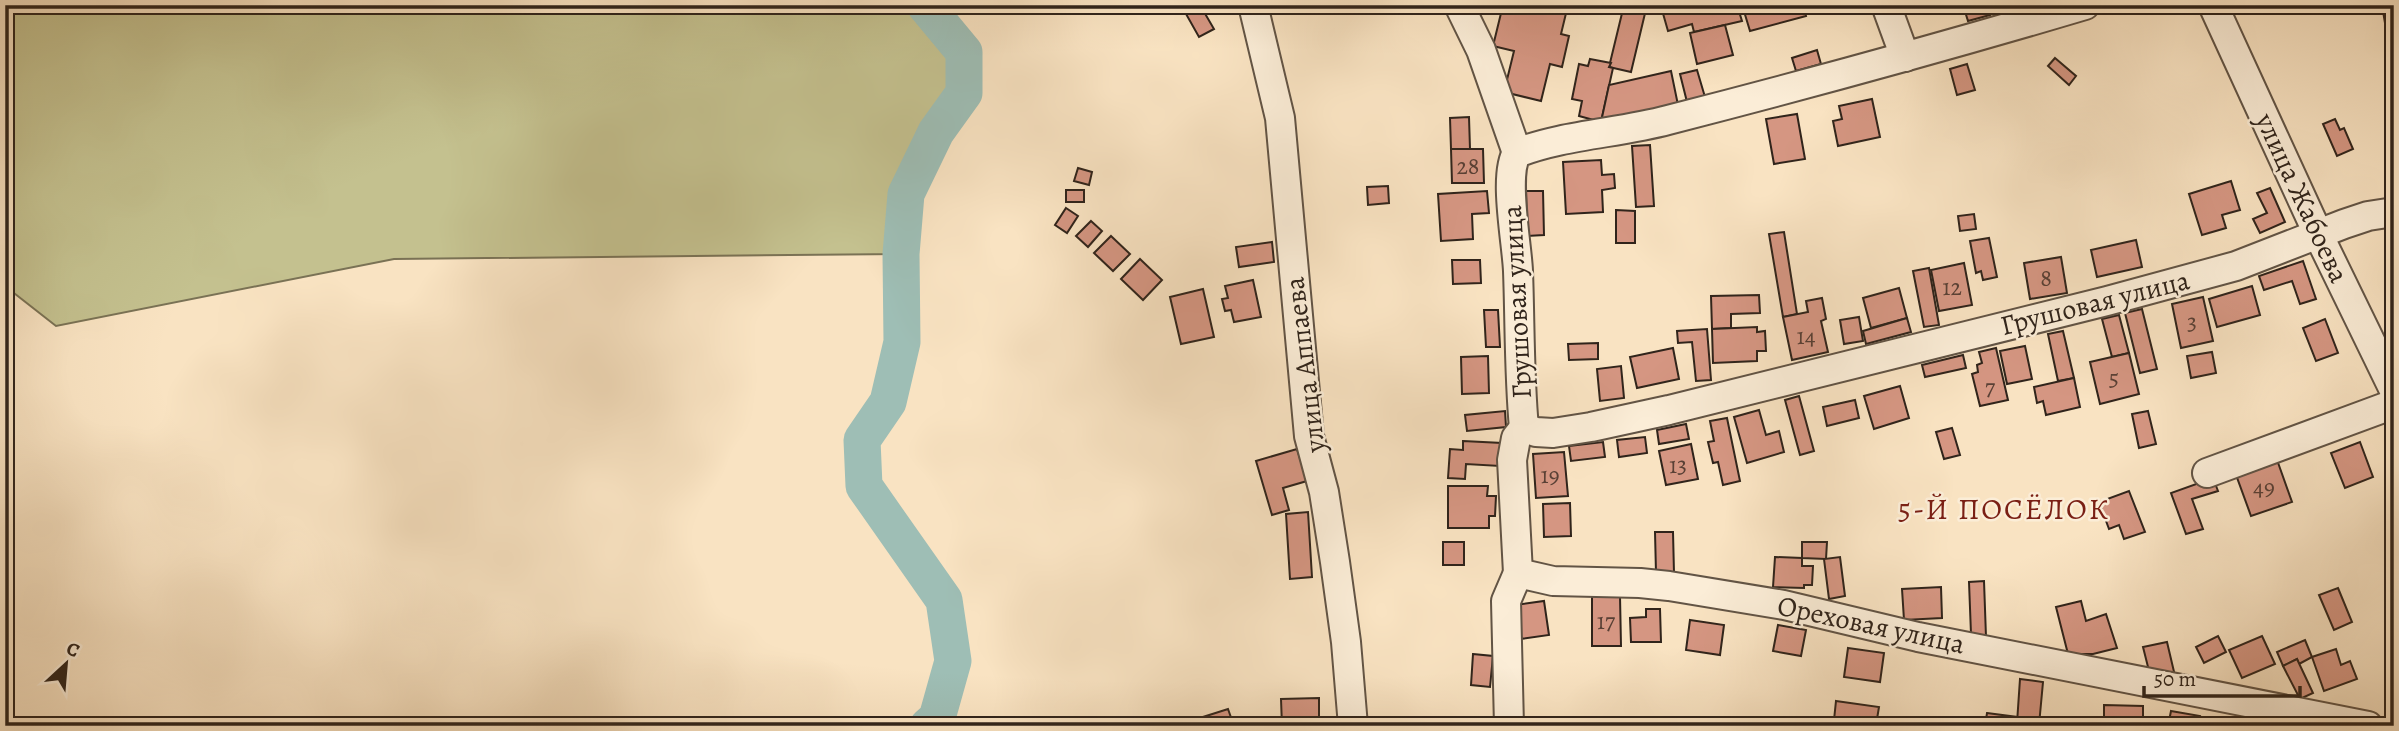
<svg xmlns="http://www.w3.org/2000/svg" width="2399" height="731" viewBox="0 0 2399 731" font-family="Alegreya,serif">
	<style>
		.green { fill: #c4c18f; stroke: #7a7255; stroke-width: 2 }
		.lines { fill: none; stroke-linecap: round; stroke-linejoin: round }
		.river { stroke: #9ebeb5; stroke-width: 37 }
		.building { fill: #d59682; stroke: #30241b; stroke-width: 2 }
		.minor-casing { stroke: #625445; stroke-width: 32 }
		.minor { stroke: #fbedd7; stroke-width: 28 }
		.labels { text-anchor: middle; dominant-baseline: central; stroke-width: 5; stroke-linejoin: round; paint-order: stroke }
		.number-label { font-size: 24px; fill: #594035 }
		.street-label { font-size: 28px; fill: #30241b; stroke: #fbedd7 }
		.neighbourhood-label { font-size: 30px; letter-spacing: 2px; fill: #7a1f14; stroke: #fbedd7 }
	</style>
	<rect width="100%" height="100%" fill="#f9e3c2"/>
	<filter id="stains"><feTurbulence type="fractalNoise" baseFrequency=".00286" numOctaves="4"/><feColorMatrix values="0 0 0 0 .2 0 0 0 0 .09 0 0 0 0 .02 0 0 0 .5 -.17"/></filter>
	<radialGradient id="worn" r=".72"><stop offset=".6" stop-color="#630" stop-opacity="0"/><stop offset="1" stop-color="#630" stop-opacity=".3"/></radialGradient>
	<!-- green -->
	<polygon class="green" points="5,5 925,5 964,52 964,93 936,132 906,194 901,254 394,259 56,326 5,286"/>
	<g class="lines">
		<!-- river -->
		<polyline class="river" points="925,5 964,52 964,93 936,132 906,194 901,254 902,342 888,402 862,440 864,486 944,600 953,661 937,718 928,726"/>
	</g>
	<!-- building -->
	<g class="building">
		<polygon points="1181,5 1200,5 1214,29 1199,37"/>
		<polygon points="1503,5 1568,5 1561,34 1569,36 1562,67 1550,64 1541,101 1504,92 1514,51 1493,46"/>
		<polygon points="1624,5 1647,5 1631,72 1609,67"/>
		<polygon points="1678,5 1737,5 1742,21 1694,32 1692,24 1668,31 1662,10"/>
		<polygon points="1754,5 1803,5 1806,16 1750,31 1743,8"/>
		<polygon points="1963,5 1987,5 1990,15 1968,21"/>
		<polygon points="2382,5 2394,5 2394,40 2388,41"/>
		<polygon points="1725,25 1733,55 1697,64 1690,33"/>
		<polygon points="1817,50 1821,64 1796,71 1792,58"/>
		<polygon points="2055,58 2076,76 2069,85 2048,66"/>
		<polygon points="1590,59 1611,63 1609,67 1613,68 1601,122 1579,116 1582,101 1572,99 1579,64 1588,66"/>
		<polygon points="1967,64 1975,90 1957,95 1950,69"/>
		<polygon points="1697,70 1705,97 1687,102 1680,74"/>
		<polygon points="1671,71 1678,105 1601,122 1609,85"/>
		<polygon points="1872,99 1880,137 1838,146 1833,121 1842,119 1839,106"/>
		<polygon points="1797,114 1805,159 1774,164 1766,119"/>
		<polygon points="1469,117 1470,149 1451,149 1450,118"/>
		<polygon points="2335,119 2340,130 2344,128 2353,149 2337,156 2323,124"/>
		<polygon points="1650,145 1654,206 1636,207 1632,146"/>
		<polygon points="1451,149 1483,149 1484,183 1452,183"/>
		<polygon points="1601,160 1602,175 1614,174 1615,188 1602,190 1603,212 1566,214 1563,162"/>
		<polygon points="1078,168 1092,172 1089,185 1074,181"/>
		<polygon points="2231,181 2240,210 2222,215 2226,228 2202,235 2189,194"/>
		<polygon points="1388,186 1389,203 1368,205 1367,187"/>
		<polygon points="2270,188 2285,222 2260,233 2253,219 2267,213 2257,193"/>
		<rect x="1066" y="190" width="18" height="12"/>
		<polygon points="1487,191 1489,213 1472,214 1473,239 1441,241 1438,194"/>
		<polygon points="1526,191 1543,191 1544,235 1527,236"/>
		<polygon points="1066,208 1078,216 1067,233 1055,225"/>
		<polygon points="1616,210 1635,211 1635,243 1616,243"/>
		<polygon points="1974,214 1976,229 1960,231 1958,216"/>
		<polygon points="1091,221 1102,231 1088,247 1076,236"/>
		<polygon points="1784,232 1797,314 1783,317 1769,234"/>
		<polygon points="1111,236 1130,254 1113,271 1094,253"/>
		<polygon points="1989,238 1997,277 1983,280 1981,271 1976,273 1970,241"/>
		<polygon points="2136,240 2142,267 2097,277 2091,250"/>
		<polygon points="1272,242 1274,262 1239,267 1236,247"/>
		<polygon points="2061,257 2067,293 2030,299 2024,263"/>
		<polygon points="1140,259 1162,280 1143,300 1121,279"/>
		<polygon points="1452,260 1480,260 1481,283 1453,284"/>
		<polygon points="2303,261 2316,299 2300,304 2292,281 2264,290 2259,276"/>
		<polygon points="1964,263 1972,305 1939,311 1931,270"/>
		<polygon points="1929,268 1939,325 1924,327 1913,271"/>
		<polygon points="1253,280 1261,317 1234,322 1231,310 1225,311 1222,299 1228,298 1225,286"/>
		<polygon points="2252,286 2260,315 2217,327 2209,299"/>
		<polygon points="1899,288 1907,318 1871,328 1863,298"/>
		<polygon points="1203,289 1214,337 1181,344 1170,297"/>
		<polygon points="1759,295 1760,313 1731,314 1731,328 1712,329 1711,296"/>
		<polygon points="2203,297 2213,341 2181,348 2172,304"/>
		<polygon points="1822,298 1826,319 1821,321 1828,352 1792,360 1783,317 1808,312 1806,301"/>
		<polygon points="2142,309 2157,369 2140,373 2125,313"/>
		<polygon points="1484,310 1498,310 1500,347 1486,347"/>
		<polygon points="2119,315 2129,353 2112,357 2102,319"/>
		<polygon points="1859,317 1863,341 1844,344 1840,320"/>
		<polygon points="1907,318 1911,332 1866,344 1863,331"/>
		<polygon points="2325,319 2338,353 2316,361 2303,328"/>
		<polygon points="1757,327 1757,332 1765,331 1766,351 1757,351 1757,361 1713,363 1712,329"/>
		<polygon points="1707,329 1711,380 1696,381 1692,342 1678,343 1677,331"/>
		<polygon points="2063,331 2074,378 2058,381 2048,334"/>
		<polygon points="1598,343 1598,359 1569,360 1568,344"/>
		<polygon points="2025,346 2032,379 2007,384 2000,351"/>
		<polygon points="1673,348 1679,379 1637,388 1630,357"/>
		<polygon points="1996,348 2008,400 1980,406 1972,374 1978,372 1977,365 1982,363 1979,352"/>
		<polygon points="2212,352 2216,373 2191,378 2187,356"/>
		<polygon points="2129,353 2139,394 2100,404 2090,362"/>
		<polygon points="1963,355 1966,368 1925,377 1922,365"/>
		<polygon points="1488,356 1489,393 1462,394 1461,357"/>
		<polygon points="1621,366 1624,398 1600,401 1597,369"/>
		<polygon points="2074,378 2080,407 2046,415 2043,401 2037,403 2034,387"/>
		<polygon points="1900,386 1909,418 1874,429 1864,396"/>
		<polygon points="1799,396 1814,451 1800,455 1785,400"/>
		<polygon points="1855,400 1859,418 1827,426 1823,407"/>
		<polygon points="1759,410 1766,435 1779,431 1784,452 1747,463 1734,417"/>
		<polygon points="1505,411 1506,427 1467,431 1465,415"/>
		<polygon points="2148,411 2156,444 2139,448 2132,414"/>
		<polygon points="1727,418 1740,481 1723,485 1718,462 1713,463 1708,442 1714,441 1710,421"/>
		<polygon points="1686,424 1689,439 1659,444 1657,430"/>
		<polygon points="1952,428 1960,455 1944,459 1936,432"/>
		<polygon points="1645,437 1647,453 1619,457 1617,440"/>
		<polygon points="1463,441 1502,443 1500,466 1466,464 1465,479 1448,478 1450,449 1463,450"/>
		<polygon points="1603,442 1605,457 1571,461 1569,446"/>
		<polygon points="2360,442 2373,477 2345,488 2331,453"/>
		<polygon points="1691,444 1698,479 1666,485 1659,451"/>
		<polygon points="1297,449 1307,481 1283,488 1289,510 1272,515 1256,461"/>
		<polygon points="1564,452 1568,496 1536,498 1533,454"/>
		<polygon points="2276,457 2292,502 2251,516 2235,472"/>
		<polygon points="2213,478 2218,491 2192,499 2203,529 2186,534 2171,493"/>
		<polygon points="1448,486 1488,486 1487,496 1496,496 1495,516 1489,516 1489,528 1448,528"/>
		<polygon points="2129,491 2145,532 2124,539 2119,525 2109,529 2099,502"/>
		<polygon points="1570,503 1571,536 1544,537 1543,504"/>
		<polygon points="1308,512 1312,577 1290,579 1286,514"/>
		<polygon points="1655,532 1673,532 1674,573 1656,573"/>
		<rect x="1443" y="542" width="21" height="23"/>
		<polygon points="1802,542 1827,542 1826,559 1802,558"/>
		<polygon points="1775,557 1802,558 1802,566 1813,566 1812,585 1804,585 1804,588 1773,587"/>
		<polygon points="1840,557 1845,596 1829,599 1824,559"/>
		<polygon points="1984,581 1986,637 1971,634 1969,582"/>
		<polygon points="1941,587 1942,618 1904,620 1902,589"/>
		<polygon points="2338,588 2352,622 2334,630 2319,595"/>
		<polygon points="1592,596 1620,596 1621,646 1592,646"/>
		<polygon points="1544,601 1549,635 1520,639 1515,605"/>
		<polygon points="2081,601 2086,621 2106,614 2117,648 2093,654 2068,654 2056,607"/>
		<polygon points="1646,609 1660,609 1661,642 1631,642 1630,618 1646,617"/>
		<polygon points="1690,620 1724,625 1720,655 1686,650"/>
		<polygon points="1778,625 1806,630 1801,656 1773,651"/>
		<polygon points="2218,636 2226,652 2204,663 2196,647"/>
		<polygon points="2262,636 2275,664 2242,678 2229,650"/>
		<polygon points="2305,640 2312,657 2299,664 2297,659 2283,666 2277,652"/>
		<polygon points="2167,642 2175,676 2149,671 2143,647"/>
		<polygon points="1848,648 1884,653 1880,682 1844,677"/>
		<polygon points="2336,649 2341,665 2350,661 2357,679 2324,691 2312,657"/>
		<polygon points="1473,654 1493,656 1490,687 1471,685"/>
		<polygon points="2297,659 2313,693 2300,699 2283,666"/>
		<polygon points="2020,679 2043,682 2039,725 2017,723"/>
		<polygon points="1319,698 1319,726 1282,726 1281,699"/>
		<polygon points="1836,701 1879,707 1876,725 1834,720"/>
		<polygon points="2104,705 2143,706 2143,726 2104,726"/>
		<polygon points="1228,709 1234,726 1206,726 1203,717"/>
		<polygon points="2171,711 2200,716 2198,726 2168,726"/>
		<polygon points="1987,713 2017,717 2017,726 1985,726"/>
	</g>
	<g class="lines">
		<!-- minor casing -->
		<g class="minor-casing">
			<g id="minor">
				<polyline points="1253,5 1280,118 1309,436 1324,492 1335,562 1346,642 1353,726"/>
				<polyline points="1459,5 1481,50 1517,153"/>
				<polyline points="1886,5 1905,57"/>
				<polyline points="2213,5 2319,236 2394,390"/>
				<polyline points="1524,428 1516,438 1512,460 1518,573 1553,581 1640,583 1669,586 1784,605 1918,637 2368,726"/>
				<polyline points="1524,428 1536,432 1553,433 1591,427 1669,410 2107,301 2236,266 2344,224 2368,216 2394,212"/>
				<path d="M1524 428C1519 375 1520 324 1518 271 1517 244 1503 174 1517 153 1562 135 1620 133 1668 120 1808 84 1947 46 2085 5"/>
				<polyline points="2207,473 2394,404"/>
				<polyline points="1509,726 1506,601 1518,573"/>
			</g>
		</g>
		<!-- minor -->
		<use href="#minor" class="minor"/>
	</g>
	<g class="labels">
		<!-- number labels -->
		<g class="number-label">
			<text x="1468" y="166">28</text>
			<text x="2046" y="278">8</text>
			<text x="1952" y="287">12</text>
			<text x="2192" y="322">3</text>
			<text x="1806" y="336">14</text>
			<text x="2114" y="378">5</text>
			<text x="1990" y="387">7</text>
			<text x="1678" y="465">13</text>
			<text x="1550" y="475">19</text>
			<text x="2264" y="487">49</text>
			<text x="1606" y="621">17</text>
		</g>
		<!-- street labels -->
		<g class="street-label">
			<text transform="translate(2302 198) rotate(65)">улица Жабоева</text>
			<text transform="translate(1517 302) rotate(-93)">Грушовая улица</text>
			<text transform="translate(2095 303) rotate(-14)">Грушовая улица</text>
			<text transform="translate(1305 365) rotate(-97)">улица Аппаева</text>
			<text transform="translate(1871 625) rotate(12)">Ореховая улица</text>
		</g>
		<!-- neighbourhood labels -->
		<g class="neighbourhood-label">
			<text x="2004" y="509">5-Й ПОСЁЛОК</text>
		</g>
	</g>
	<!-- margin -->
	<rect width="2399" height="731" fill="none" stroke="#f9e3c2" stroke-width="28"/>
	<rect x="7" y="7" width="2385" height="717" fill="none" stroke="#30241b" stroke-width="3.5"/>
	<rect x="14" y="14" width="2371" height="703" fill="none" stroke="#30241b" stroke-width="2"/>
	<!-- north arrow -->
	<g transform="translate(66 664) rotate(26)" stroke="#fbedd7" stroke-width="5" paint-order="stroke">
	<path d="M0-5L12 26L0 18L-12 26Z" fill="#30241b"/>
	<text y="-10" font-size="19" font-weight="bold" text-anchor="middle" fill="#30241b">С</text>
	</g>
	<!-- scale -->
	<path d="M2144 686v10h156v-10" fill="none" stroke="#30241b" stroke-width="3.5"/>
	<text x="2154" y="686" font-size="21" fill="#30241b" stroke="#fbedd7" stroke-width="5" paint-order="stroke">50 m</text>
	<rect width="100%" height="100%" filter="url(#stains)"/>
	<rect width="100%" height="100%" fill="url(#worn)"/>
</svg>
